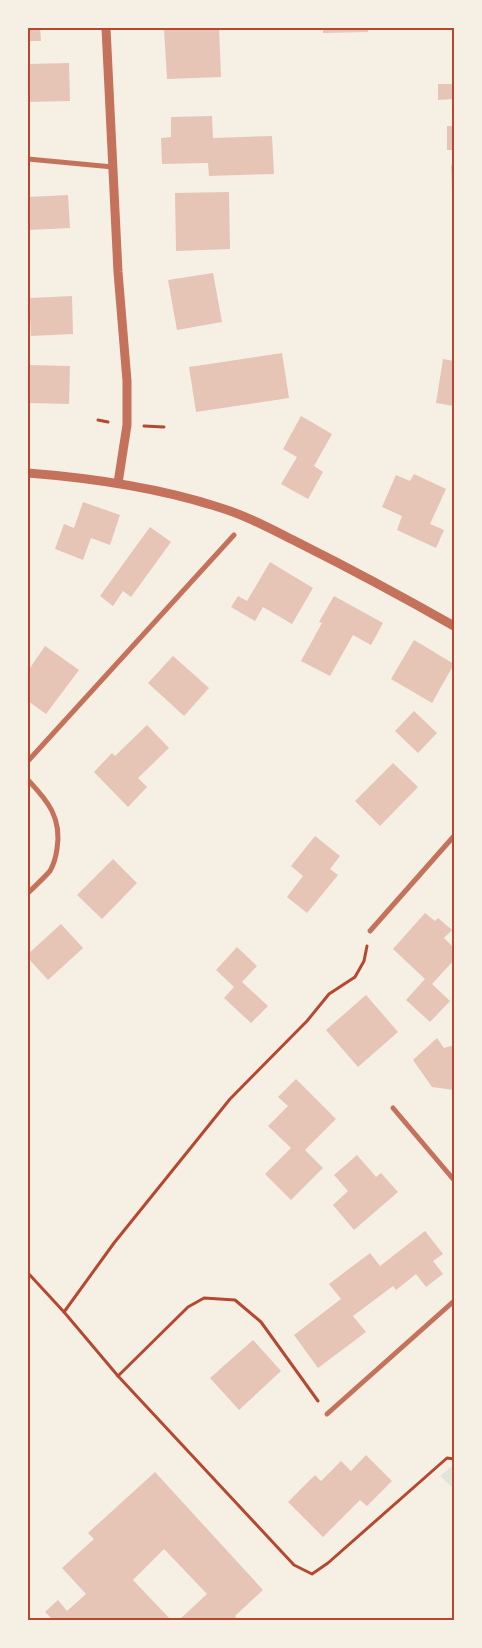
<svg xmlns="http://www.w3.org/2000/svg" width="482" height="1648" viewBox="0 0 482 1648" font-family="Poppins,sans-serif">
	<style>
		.green { fill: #e2e4dc }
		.building { fill: #e6c5b7 }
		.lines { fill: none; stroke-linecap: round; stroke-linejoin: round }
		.path { stroke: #b5482f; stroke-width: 3 }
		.minor { stroke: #c5725c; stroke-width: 5 }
		.tertiary { stroke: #c5725c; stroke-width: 9 }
		.neatline { fill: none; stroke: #b5482f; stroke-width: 2 }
	</style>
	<rect width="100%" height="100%" fill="#f6efe4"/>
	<!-- green -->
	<polygon class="green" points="453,1465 454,1465 454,1489 440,1476"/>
	<!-- building -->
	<g class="building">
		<polygon points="28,28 40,28 41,41 28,41"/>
		<polygon points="164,28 219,28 221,77 167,79"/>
		<polygon points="323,28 368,28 368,32 323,33"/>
		<polygon points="69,63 70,101 28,102 28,64"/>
		<polygon points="438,84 454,84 454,99 438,100"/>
		<polygon points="212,116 213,138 272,136 274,174 209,176 208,163 162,164 161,138 171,137 171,117"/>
		<rect x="447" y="126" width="7" height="24"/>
		<polygon points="451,165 454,165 454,220 453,220"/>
		<polygon points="229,192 230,249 176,251 175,193"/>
		<polygon points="68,195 70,228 28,230 28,197"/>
		<polygon points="452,246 454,246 454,269 453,269"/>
		<polygon points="213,273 222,322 177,330 168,280"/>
		<polygon points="72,296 73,334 31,336 29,298"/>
		<polygon points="282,353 289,398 196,412 189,367"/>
		<polygon points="443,359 454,361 454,406 436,403"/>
		<polygon points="28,365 70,366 69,404 28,403"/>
		<polygon points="301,416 332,434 314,466 323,472 308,499 281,484 297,457 283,449"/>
		<polygon points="414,474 446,489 430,524 444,530 436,548 397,530 402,516 382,507 396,475 410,481"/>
		<polygon points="83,502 120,515 110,545 91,538 83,560 55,549 64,524 74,528"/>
		<polygon points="150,527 171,542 131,597 123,591 113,606 100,596"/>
		<polygon points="270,562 313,588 292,624 263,607 255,621 231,607 238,596 247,601"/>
		<polygon points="334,596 383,623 371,645 353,635 330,676 301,661 322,623 319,622"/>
		<polygon points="414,640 454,664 432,703 391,679"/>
		<polygon points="45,646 79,670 46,714 28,701 28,671"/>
		<polygon points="173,656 209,688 184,716 148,683"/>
		<polygon points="414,711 437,733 418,753 395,731"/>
		<polygon points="147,725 169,748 138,778 147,787 128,807 94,772 112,753 115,756"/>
		<polygon points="393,763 418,787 380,826 355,801"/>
		<polygon points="315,836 340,856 330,869 338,875 307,913 287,897 303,876 291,866"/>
		<polygon points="113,859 137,883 102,919 77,895"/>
		<polygon points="425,913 435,921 438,918 452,930 444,938 454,948 454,960 432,984 450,1001 430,1022 406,1000 425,979 393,949"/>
		<polygon points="61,924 83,948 48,980 28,958 28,954"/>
		<polygon points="237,947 257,966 242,982 268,1006 251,1023 224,998 234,987 216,970"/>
		<polygon points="366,995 398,1032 358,1067 326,1030"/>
		<polygon points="437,1038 444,1048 454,1045 454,1090 432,1087 413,1060"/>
		<polygon points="296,1079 336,1119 305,1150 323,1168 291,1200 265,1174 291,1148 268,1126 288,1106 278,1097"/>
		<polygon points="357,1155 376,1177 381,1173 398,1192 354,1230 333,1205 348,1191 334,1175"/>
		<polygon points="425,1231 443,1254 433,1261 443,1274 426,1287 416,1274 396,1290 393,1286 353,1316 366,1332 318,1368 294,1335 341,1299 329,1284 370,1253 380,1266"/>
		<polygon points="253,1340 281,1371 239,1410 210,1378"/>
		<polygon points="366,1455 392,1481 367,1506 360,1500 323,1537 288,1502 315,1475 321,1481 341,1461 351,1471"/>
		<polygon points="155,1472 263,1590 235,1616 238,1620 179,1620 207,1594 164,1549 133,1580 171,1620 53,1620 45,1612 58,1600 67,1611 86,1594 62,1568 94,1539 88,1533"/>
	</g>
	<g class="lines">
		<!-- path -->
		<g class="path">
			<polyline points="98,420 108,422"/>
			<polyline points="144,426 164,427"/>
			<polyline points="28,1273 64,1312 118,1376 294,1565 312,1574 328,1563 447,1458 454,1459"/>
			<polyline points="64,1312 114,1243 230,1099 307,1021 329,994 355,977 364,961 367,946"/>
			<polyline points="118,1376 188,1307 204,1298 235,1300 261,1322 318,1401"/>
		</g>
		<!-- minor -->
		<g class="minor">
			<polyline points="28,159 113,167"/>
			<polyline points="28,761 234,535"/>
			<path d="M28 780C48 801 62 818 57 849 56 856 54 864 50 871 43 879 35 886 28 893"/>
			<polyline points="370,931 454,836"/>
			<polyline points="393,1108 454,1180"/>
			<polyline points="327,1414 454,1301"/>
		</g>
		<!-- tertiary -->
		<g class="tertiary">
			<polyline points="106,28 118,272 127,381 127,425 118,483"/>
			<path d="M28 473C92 478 156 487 218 507 245 515 271 529 297 542 351 569 403 597 454 626"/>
		</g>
	</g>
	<!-- border -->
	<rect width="482" height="1648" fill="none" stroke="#f6efe4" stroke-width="58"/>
	<rect x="29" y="29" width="424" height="1590" class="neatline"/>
</svg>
